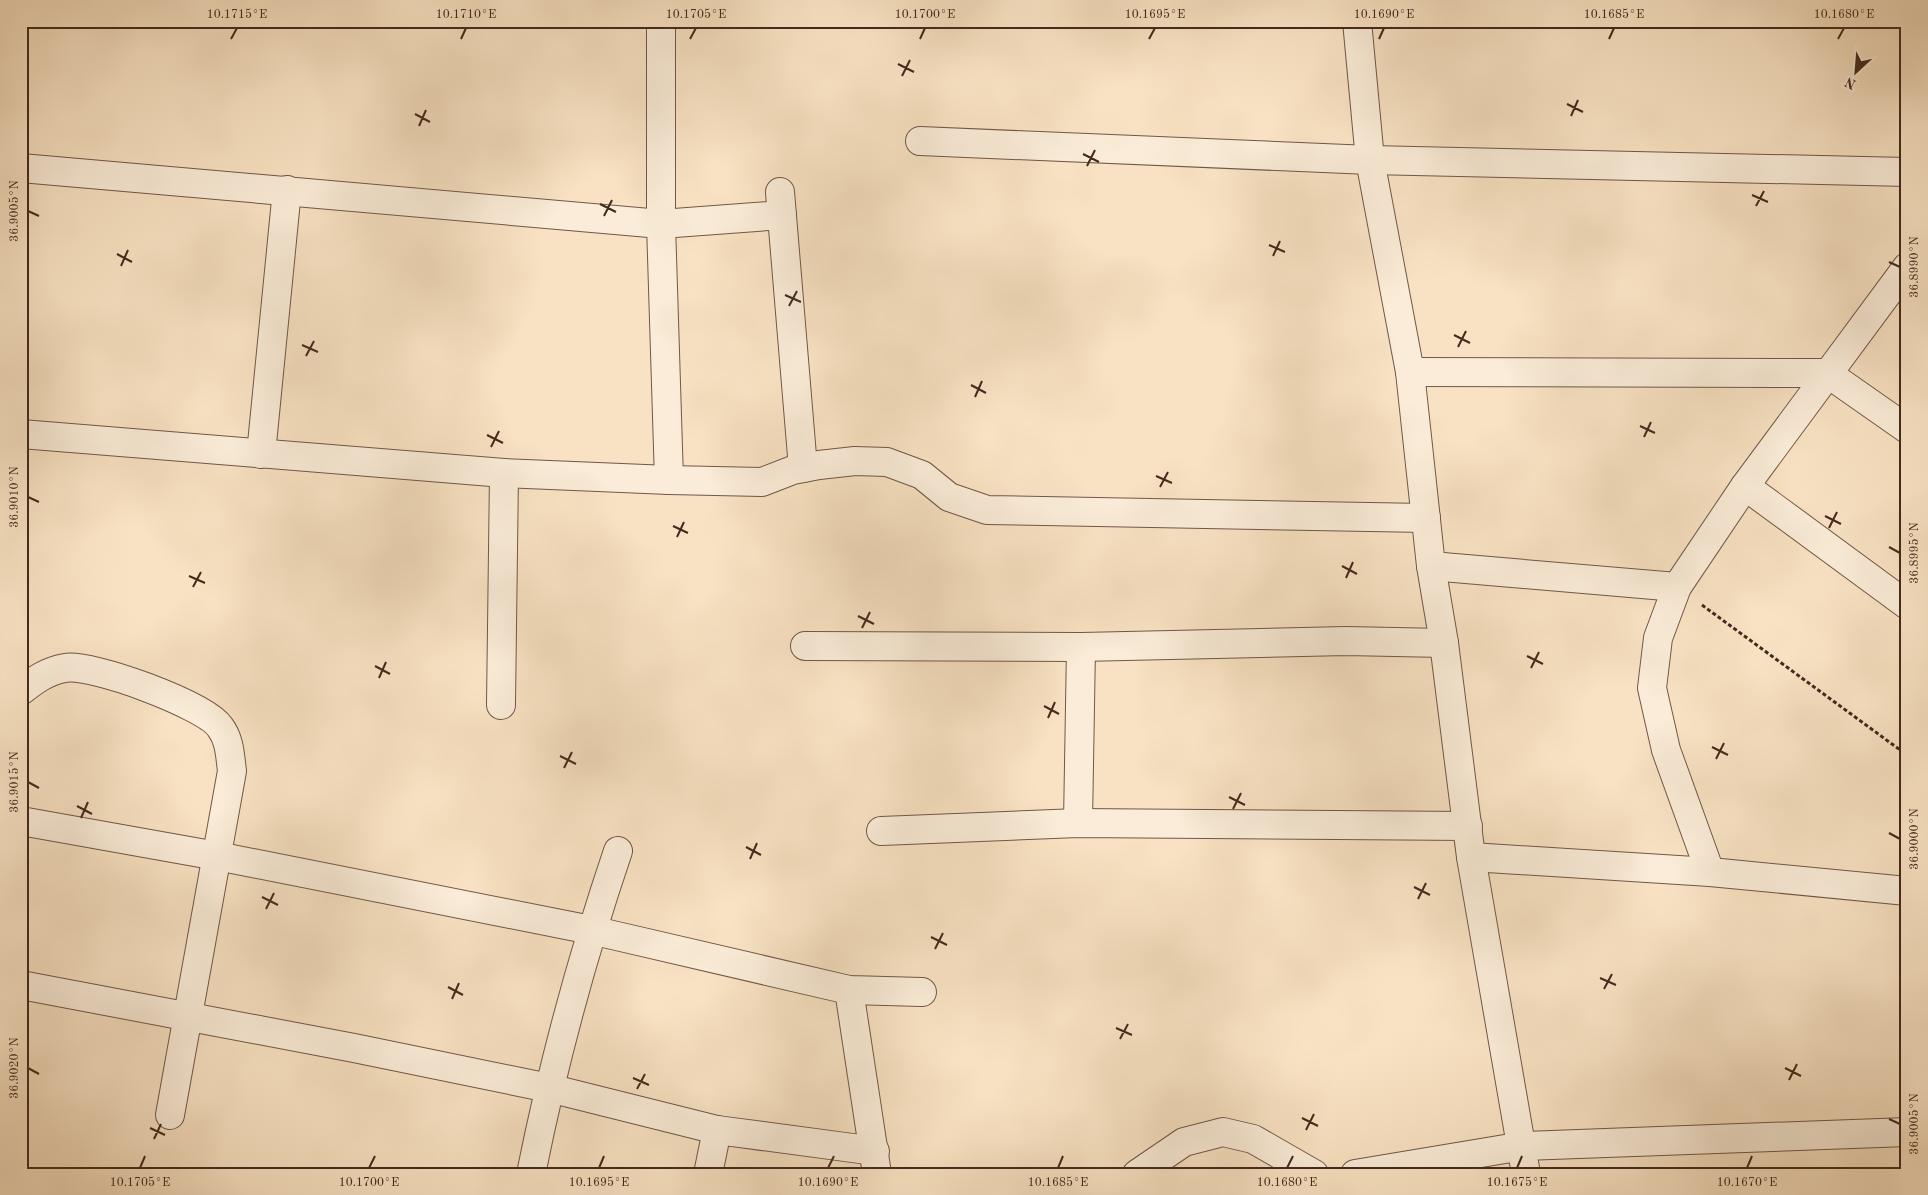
<svg xmlns="http://www.w3.org/2000/svg" width="1928" height="1195" viewBox="0 0 1928 1195" font-family="'Old Standard TT',serif">
	<style>
		.lines { fill: none; stroke-linecap: round; stroke-linejoin: round }
		.minor-casing { stroke: #715747; stroke-width: 30 }
		.path { stroke: #44291e; stroke-width: 3; stroke-dasharray: 4 2.5; stroke-linecap: butt }
		.minor { stroke: #faecd8; stroke-width: 28 }
		.ticks { fill: none; stroke: #44291e; stroke-width: 2 }
		.neatline { fill: none; stroke: #44291e; stroke-width: 2 }
		.ticks-label { font-size: 12px; text-anchor: middle; fill: #44291e }
	</style>
	<rect width="100%" height="100%" fill="#f8e2c3"/>
	<filter id="stains"><feTurbulence type="fractalNoise" baseFrequency=".004" numOctaves="4"/><feColorMatrix values="0 0 0 0 .2 0 0 0 0 .09 0 0 0 0 .02 0 0 0 .5 -.17"/></filter>
	<radialGradient id="worn" r=".72"><stop offset=".6" stop-color="#630" stop-opacity="0"/><stop offset="1" stop-color="#630" stop-opacity=".3"/></radialGradient>
	<g class="lines">
		<!-- minor casing -->
		<g class="minor-casing">
			<g id="minor">
				<polyline points="661,21 661,224 669,480"/>
				<polyline points="1357,21 1370,160 1410,372 1431,566 1444,643 1471,857 1526,1174"/>
				<polyline points="920,141 1370,160 1907,172"/>
				<polyline points="21,168 661,224 782,215"/>
				<polyline points="780,192 803,468"/>
				<polyline points="1410,372 1827,373 1907,429"/>
				<polyline points="21,434 504,473 669,480 762,482 793,470 819,465 855,461 887,462 922,475 949,497 987,510 1426,518"/>
				<polyline points="261,454 287,190"/>
				<polyline points="1745,486 1907,605"/>
				<polyline points="1431,566 1677,587"/>
				<polyline points="805,646 1081,647 1346,641 1444,643"/>
				<path d="M21 691C35 680 47 671 65 668 91 663 205 705 220 727 230 740 230 756 232 771L170 1115"/>
				<polyline points="501,705 504,473"/>
				<polyline points="21,821 217,856 591,930 849,990 922,992"/>
				<polyline points="1078,823 1081,647"/>
				<polyline points="881,831 1078,823 1468,826"/>
				<polyline points="1471,857 1710,872 1907,891"/>
				<polyline points="1710,872 1666,750 1652,688 1658,638 1677,587 1745,486 1907,267"/>
				<polyline points="21,985 354,1048 549,1088 717,1130 875,1151"/>
				<polyline points="849,990 877,1174"/>
				<path d="M531 1174C553 1064 582 957 618 851"/>
				<polyline points="708,1174 717,1130"/>
				<polyline points="1137,1174 1184,1142 1223,1132 1253,1139 1314,1174"/>
				<polyline points="1355,1174 1523,1146 1907,1132"/>
			</g>
		</g>
		<!-- path -->
		<polyline class="path" points="1702,605 1907,755"/>
		<!-- minor -->
		<use href="#minor" class="minor"/>
	</g>
	<!-- ticks -->
	<path class="ticks" d="M231 39 237 28M461 39 466 28M690 39 696 28M920 39 925 28M1149 39 1155 28M1379 39 1384 28M1609 39 1614 28M1838 39 1844 28M898 64 914 72M902 76 910 60M1567 104 1583 112M415 114 430 122M1571 116 1578 100M419 126 426 110M1083 154 1099 162M1087 166 1095 150M1752 195 1768 202M600 204 616 212M1756 206 1764 191M28 211 39 216M604 216 612 200M1269 245 1285 252M117 254 132 262M1273 256 1280 241M1889 262 1900 267M121 266 128 250M785 295 801 302M789 306 797 291M1454 335 1470 343M302 345 318 352M1458 347 1466 331M306 356 314 341M971 385 986 393M975 397 982 381M1640 426 1655 433M487 435 503 443M1644 437 1651 422M491 447 499 431M1156 476 1172 483M1160 487 1168 472M28 497 39 502M1825 516 1841 524M673 526 688 533M1829 528 1837 512M677 537 684 522M1889 547 1900 553M1342 566 1357 574M189 576 205 583M1346 578 1353 562M193 587 201 572M858 616 874 624M862 628 870 612M1527 656 1543 664M375 666 390 674M1531 668 1539 652M379 678 386 662M1044 706 1059 714M1048 718 1055 702M1712 747 1728 755M560 756 576 764M1716 759 1724 743M564 768 572 752M28 782 39 788M1229 797 1245 805M77 806 92 814M1233 809 1241 793M81 818 88 802M1889 833 1900 839M746 847 761 855M750 859 757 843M1414 887 1430 895M262 897 278 905M1418 899 1426 883M266 909 274 893M931 937 947 945M935 949 943 933M1600 978 1616 985M448 987 463 995M1604 989 1612 974M452 999 459 983M1116 1028 1132 1035M1120 1039 1128 1024M28 1068 39 1074M1785 1068 1801 1076M633 1078 649 1085M1789 1080 1797 1064M637 1089 645 1074M1302 1118 1318 1126M1889 1119 1900 1124M150 1128 165 1135M1306 1130 1314 1114M154 1139 161 1124M140 1168 145 1156M369 1168 375 1156M599 1168 604 1156M828 1168 834 1156M1058 1168 1063 1156M1287 1168 1293 1156M1517 1168 1522 1156M1747 1168 1752 1156"/>
	<!-- margin -->
	<rect width="1928" height="1195" fill="none" stroke="#f8e2c3" stroke-width="55"/>
	<!-- north arrow -->
	<g transform="translate(1856 72) rotate(206)" stroke="#faecd8" stroke-width="4" paint-order="stroke">
	<path d="M0-4L9 19L0 12L-9 19Z" fill="#44291e"/>
	<text y="-8" font-size="14" font-weight="bold" text-anchor="middle" fill="#44291e">N</text>
	</g>
	<rect x="28" y="28" width="1872" height="1140" class="neatline"/>
	<g class="ticks-label">
		<text x="237" y="18">10.1715°E</text>
		<text x="466" y="18">10.1710°E</text>
		<text x="696" y="18">10.1705°E</text>
		<text x="925" y="18">10.1700°E</text>
		<text x="1155" y="18">10.1695°E</text>
		<text x="1384" y="18">10.1690°E</text>
		<text x="1614" y="18">10.1685°E</text>
		<text x="1844" y="18">10.1680°E</text>
		<text transform="translate(14 211) rotate(-90)" y="4">36.9005°N</text>
		<text transform="translate(1914 267) rotate(-90)" y="4">36.8990°N</text>
		<text transform="translate(14 497) rotate(-90)" y="4">36.9010°N</text>
		<text transform="translate(1914 553) rotate(-90)" y="4">36.8995°N</text>
		<text transform="translate(14 782) rotate(-90)" y="4">36.9015°N</text>
		<text transform="translate(1914 839) rotate(-90)" y="4">36.9000°N</text>
		<text transform="translate(14 1068) rotate(-90)" y="4">36.9020°N</text>
		<text transform="translate(1914 1124) rotate(-90)" y="4">36.9005°N</text>
		<text x="140" y="1186">10.1705°E</text>
		<text x="369" y="1186">10.1700°E</text>
		<text x="599" y="1186">10.1695°E</text>
		<text x="828" y="1186">10.1690°E</text>
		<text x="1058" y="1186">10.1685°E</text>
		<text x="1287" y="1186">10.1680°E</text>
		<text x="1517" y="1186">10.1675°E</text>
		<text x="1747" y="1186">10.1670°E</text>
	</g>
	<rect width="100%" height="100%" filter="url(#stains)"/>
	<rect width="100%" height="100%" fill="url(#worn)"/>
</svg>
